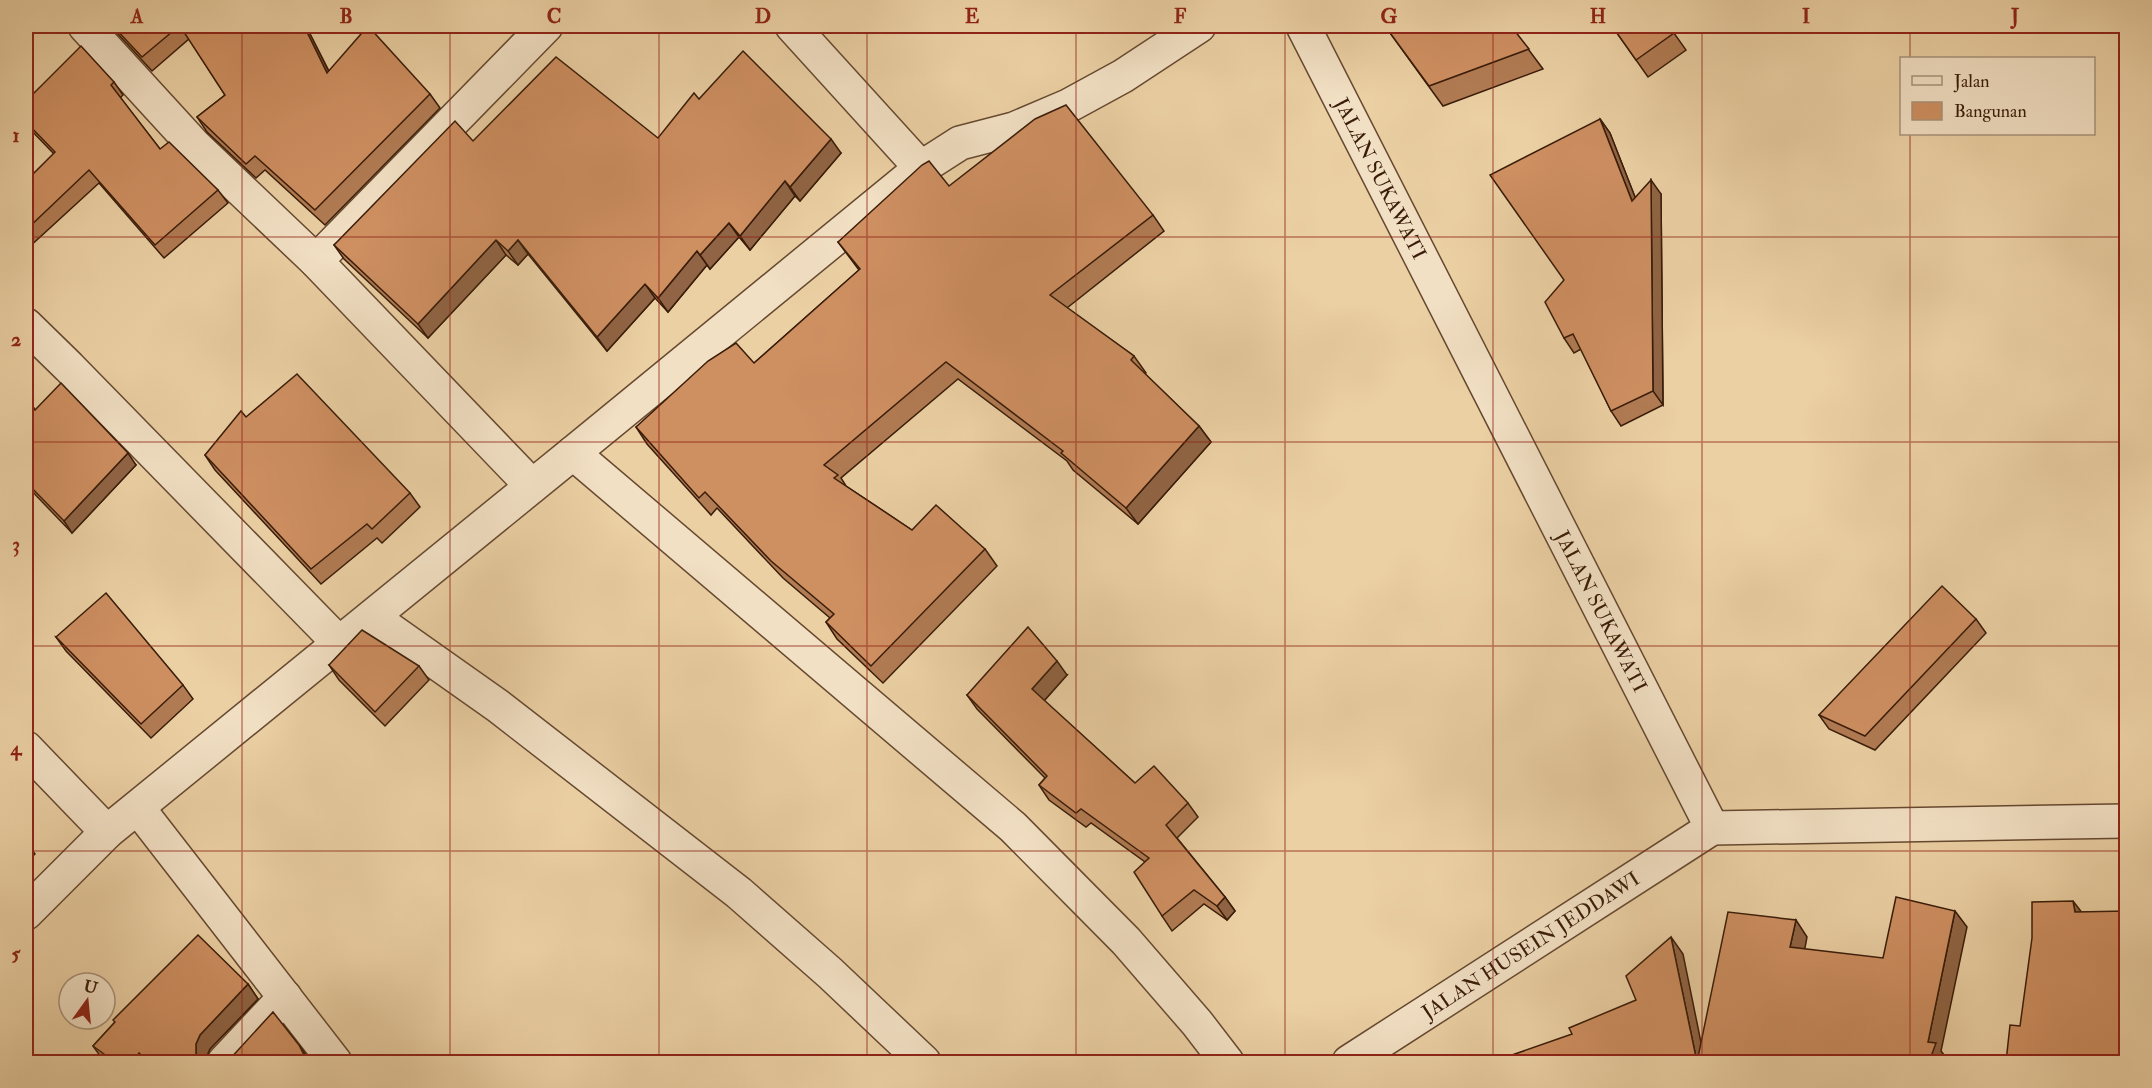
<svg xmlns="http://www.w3.org/2000/svg" width="2152" height="1088" viewBox="0 0 2152 1088" font-family="'IM FELL Double Pica',serif">
	<style>
		.lines { fill: none; stroke-linecap: round; stroke-linejoin: round }
		.minor-casing { stroke: #664930; stroke-width: 36 }
		.minor { stroke: #f2e0c4; stroke-width: 33 }
		.wall { fill: #b17b53; stroke: #391c09; stroke-width: 1.5 }
		.shaded-wall { fill: #906444; stroke: #391c09; stroke-width: 1.5 }
		.building { fill: #ce8f61; stroke: #391c09; stroke-width: 1.5 }
		.grid { fill: none; stroke: #8f2418; stroke-width: 1.5; stroke-opacity: 0.55 }
		.labels { text-anchor: middle; dominant-baseline: central; stroke-width: 6; stroke-linejoin: round; paint-order: stroke }
		.street-label { font-size: 20px; fill: #391c09; stroke: #f2e0c4 }
		.neatline { fill: none; stroke: #8f2418; stroke-width: 2 }
		.grid-label { font-size: 20px; text-anchor: middle; font-weight: bold; fill: #8f2418 }
	</style>
	<rect width="100%" height="100%" fill="#ebd0a4"/>
	<filter id="stains"><feTurbulence type="fractalNoise" baseFrequency=".00333" numOctaves="4"/><feColorMatrix values="0 0 0 0 .2 0 0 0 0 .09 0 0 0 0 .02 0 0 0 .5 -.17"/></filter>
	<radialGradient id="worn" r=".72"><stop offset=".6" stop-color="#630" stop-opacity="0"/><stop offset="1" stop-color="#630" stop-opacity=".3"/></radialGradient>
	<g class="lines">
		<!-- minor casing -->
		<g class="minor-casing">
			<g id="minor">
				<polyline points="85,26 194,145 316,261 532,486"/>
				<polyline points="792,26 921,168"/>
				<path id="s1" d="M1303 26 1712 828 2126 821"/>
				<polyline points="316,261 546,26"/>
				<polyline points="26,325 69,367 340,644"/>
				<polyline points="573,453 1013,827 1126,941 1197,1023 1227,1062"/>
				<polyline points="372,617 498,706 739,893 830,973 924,1062"/>
				<polyline points="26,748 107,832"/>
				<polyline points="138,808 335,1062"/>
				<polyline points="26,913 107,832 573,453 921,168 960,143 1014,129 1068,106 1123,76 1199,26"/>
				<polyline points="224,1062 285,997"/>
				<path id="s2" d="M1349 1062 1712 828"/>
			</g>
		</g>
		<!-- minor -->
		<use href="#minor" class="minor"/>
	</g>
	<!-- wall -->
	<g class="wall">
		<polygon points="112,26 306,26 329,71 430,94 440,108 325,225 265,170 256,178 207,132 197,117 225,95 189,39 152,71 117,33"/>
		<polygon points="1385,26 1511,26 1543,69 1443,106"/>
		<polygon points="1612,26 1669,26 1686,50 1648,77"/>
		<polygon points="114,82 123,95 120,98 160,149 218,190 228,203 164,258 99,183 28,248 26,245 26,181 54,154 26,125 26,101"/>
		<polygon points="699,99 841,153 800,201 795,196 750,250 739,237 710,269 707,265 668,312 655,298 607,351 528,254 518,265 506,255 428,338 344,259 334,245 473,141 658,138"/>
		<polygon points="1600,119 1610,133 1635,197 1661,194 1663,405 1621,426 1611,411 1581,349 1574,353 1564,338 1564,280"/>
		<polygon points="949,186 1153,215 1164,231 1067,308 1134,356 1146,373 1145,374 1199,426 1211,442 1138,524 1073,470 1067,461 958,379 841,478 846,486 912,530 985,549 997,566 883,683 837,639 826,622 830,618 783,578 717,508 711,515 647,444 636,427 754,363 859,270 838,242"/>
		<polygon points="26,394 35,410 136,465 72,533 26,485"/>
		<polygon points="246,417 410,493 420,507 382,543 377,538 321,584 215,470 205,455"/>
		<polygon points="1976,619 1986,633 1875,750 1829,729 1819,715"/>
		<polygon points="56,637 183,685 193,699 151,738 66,651"/>
		<polygon points="329,665 419,666 429,680 385,726 339,680"/>
		<polygon points="1067,675 1044,701 1135,783 1188,803 1198,817 1177,838 1225,897 1235,911 1227,920 1204,904 1172,931 1162,916 1145,862 1091,823 1086,827 1049,800 1039,785 1045,778 977,709 967,695"/>
		<polygon points="26,842 35,854 26,863"/>
		<polygon points="248,984 258,999 210,1049 206,1058 206,1062 106,1062 103,1060 93,1046 115,1022"/>
		<polygon points="299,1045 311,1062 225,1062"/>
	</g>
	<!-- shaded-wall -->
	<g class="shaded-wall">
		<polygon points="304,26 306,26 337,88 327,73"/>
		<polygon points="1600,119 1610,133 1642,215 1632,201"/>
		<polygon points="831,139 841,153 800,201 790,187"/>
		<polygon points="1651,180 1661,194 1663,405 1653,391"/>
		<polygon points="785,181 795,196 750,250 740,236"/>
		<polygon points="729,223 739,237 710,269 700,255"/>
		<polygon points="496,240 506,255 428,338 418,324"/>
		<polygon points="518,240 528,254 518,265 508,251"/>
		<polygon points="697,251 707,265 668,312 658,298"/>
		<polygon points="645,284 655,298 607,351 597,337"/>
		<polygon points="1199,426 1211,442 1138,524 1126,508"/>
		<polygon points="128,453 136,465 72,533 64,521"/>
		<polygon points="1057,661 1067,675 1042,703 1032,689"/>
		<polygon points="1225,897 1235,911 1227,920 1217,906"/>
		<polygon points="2073,901 2083,914 2075,912"/>
		<polygon points="1955,911 1967,927 1941,1051 1948,1060 1947,1062 1929,1062 1928,1042"/>
		<polygon points="1796,920 1807,937 1802,964 1790,947"/>
		<polygon points="1671,937 1683,954 1705,1062 1697,1062"/>
		<polygon points="248,984 258,999 210,1049 206,1058 206,1062 202,1062 196,1054 196,1044 200,1035"/>
		<polygon points="299,1045 309,1059 311,1062 309,1062 306,1059"/>
		<polygon points="139,1053 146,1062 134,1062"/>
	</g>
	<!-- building -->
	<g class="building">
		<polygon points="113,26 179,26 142,57"/>
		<polygon points="180,26 304,26 327,73 368,26 430,94 315,210 255,156 246,164 197,117 225,95"/>
		<polygon points="1385,26 1511,26 1529,49 1429,86"/>
		<polygon points="1612,26 1669,26 1674,33 1636,60"/>
		<polygon points="81,46 114,82 111,85 160,149 169,142 218,190 155,245 89,170 26,230 26,181 55,152 26,122 26,101"/>
		<polygon points="743,51 831,139 790,187 785,181 740,236 729,223 700,255 697,251 658,298 645,284 597,337 518,240 508,251 496,240 418,324 334,245 455,121 473,141 556,57 658,138 694,93 699,99"/>
		<polygon points="1066,105 1153,215 1050,295 1134,356 1131,360 1199,426 1126,508 1061,453 1063,451 946,362 824,465 838,475 834,478 912,530 936,505 985,549 871,666 826,622 834,614 771,561 705,492 699,498 636,427 708,361 736,343 754,363 860,269 838,242 922,165 929,161 949,186 1035,119"/>
		<polygon points="1600,119 1632,201 1651,180 1653,391 1611,411 1573,334 1564,338 1545,302 1564,280 1490,175"/>
		<polygon points="297,374 410,493 372,529 367,524 311,569 205,455 241,411 246,417"/>
		<polygon points="61,383 128,453 64,521 26,482 26,396 35,410"/>
		<polygon points="1942,586 1976,619 1865,736 1819,715"/>
		<polygon points="106,593 183,685 141,724 56,637"/>
		<polygon points="1028,627 1057,661 1032,689 1135,783 1154,766 1188,803 1166,825 1225,897 1217,906 1194,890 1162,916 1134,872 1149,858 1081,809 1076,813 1039,785 1047,776 967,695"/>
		<polygon points="362,630 419,666 375,712 329,665"/>
		<polygon points="1896,897 1955,911 1928,1042 1936,1043 1929,1062 1697,1062 1728,912 1796,920 1790,947 1883,958"/>
		<polygon points="2073,901 2075,912 2127,911 2127,1062 2006,1062 2010,1025 2020,1026 2032,938 2032,902"/>
		<polygon points="198,935 248,984 200,1035 196,1044 196,1054 201,1061 204,1062 149,1062 139,1053 134,1062 115,1062 93,1046 115,1022 113,1020"/>
		<polygon points="1671,937 1697,1062 1492,1062 1572,1034 1569,1028 1636,1000 1626,976"/>
		<polygon points="273,1012 299,1045 306,1059 302,1062 225,1062 228,1061"/>
	</g>
	<!-- grid -->
	<path class="grid" d="M242 26V1062M450 26V1062M659 26V1062M867 26V1062M1076 26V1062M1285 26V1062M1493 26V1062M1702 26V1062M1910 26V58M1910 134V1062M26 237H2126M26 442H2126M26 646H2126M26 851H2126"/>
	<g class="labels">
		<!-- street labels -->
		<g class="street-label">
			<text stroke="none"><textPath href="#s1" startOffset="171">JALAN SUKAWATI</textPath></text>
			<text stroke="none"><textPath href="#s1" startOffset="657">JALAN SUKAWATI</textPath></text>
			<text stroke="none"><textPath href="#s2" startOffset="216">JALAN HUSEIN JEDDAWI</textPath></text>
		</g>
	</g>
	<!-- margin -->
	<rect width="2152" height="1088" fill="none" stroke="#ebd0a4" stroke-width="66"/>
	<!-- legend -->
	<rect x="1900" y="57" width="195" height="78" fill="#f2e0c4" stroke="#a89279" stroke-width="1.5"/>
	<rect x="1912" y="76" width="30" height="9" fill="#f2e0c4" stroke="#a89279" stroke-width="1.5"/>
	<text x="1954" y="87" font-size="18" fill="#391c09">Jalan</text>
	<rect x="1912" y="102" width="30" height="18" fill="#ce8f61" stroke="#a89279" stroke-width="1.5"/>
	<text x="1954" y="117" font-size="18" fill="#391c09">Bangunan</text>
	<!-- north arrow -->
	<g transform="translate(87 1001) rotate(15)"><circle r="28" fill="#f2e0c4" stroke="#a89279" stroke-width="1.5"/>
	<path d="M0-4.5L10 22L0 15L-10 22Z" fill="#8f2418"/>
	<text y="-9" font-size="16" font-weight="bold" text-anchor="middle" fill="#391c09">U</text>
	</g>
	<rect x="33" y="33" width="2086" height="1022" class="neatline"/>
	<g class="grid-label">
		<text x="137" y="23">A</text>
		<text x="346" y="23">B</text>
		<text x="554" y="23">C</text>
		<text x="763" y="23">D</text>
		<text x="972" y="23">E</text>
		<text x="1180" y="23">F</text>
		<text x="1389" y="23">G</text>
		<text x="1598" y="23">H</text>
		<text x="1806" y="23">I</text>
		<text x="2015" y="23">J</text>
		<text x="16" y="142">1</text>
		<text x="16" y="346">2</text>
		<text x="16" y="551">3</text>
		<text x="16" y="755">4</text>
		<text x="16" y="960">5</text>
	</g>
	<rect width="100%" height="100%" filter="url(#stains)"/>
	<rect width="100%" height="100%" fill="url(#worn)"/>
</svg>
